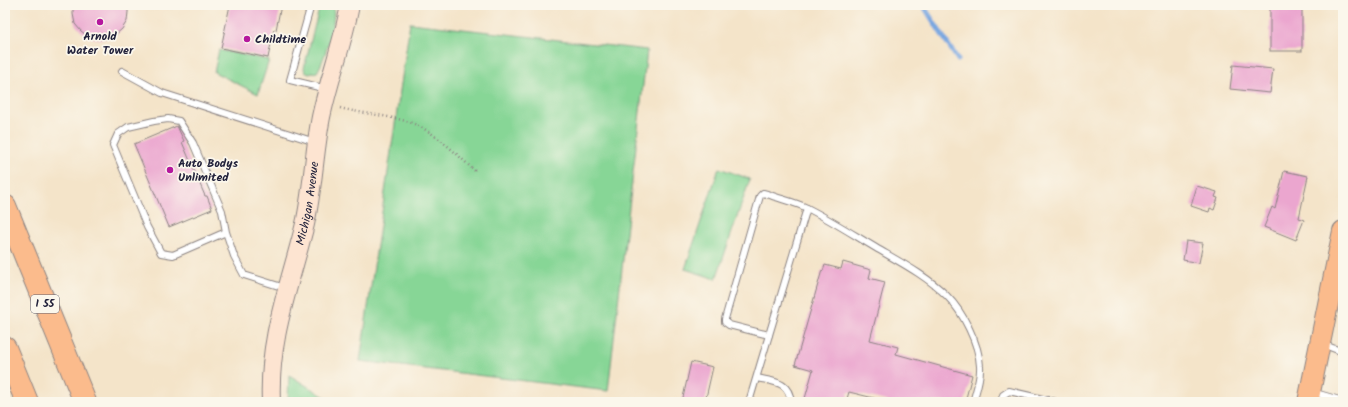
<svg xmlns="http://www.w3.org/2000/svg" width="1348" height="407" viewBox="0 0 1348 407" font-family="Kalam,sans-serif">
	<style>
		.green { fill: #87d696; stroke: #547c68 }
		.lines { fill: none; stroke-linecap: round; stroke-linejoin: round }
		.stream { stroke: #76a5e0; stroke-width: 5 }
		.building { fill: #eba6cf }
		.lane-casing { stroke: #8b8382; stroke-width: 8 }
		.secondary-casing { stroke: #8b8382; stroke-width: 20 }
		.primary-casing { stroke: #8b8382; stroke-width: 22 }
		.highway-casing { stroke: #8b8382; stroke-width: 24 }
		.path { stroke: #8b8382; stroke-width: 2.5; stroke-dasharray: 1 3; stroke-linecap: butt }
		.lane { stroke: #fff; stroke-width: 6 }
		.secondary { stroke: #fde4d1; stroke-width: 18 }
		.primary { stroke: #fbbb8c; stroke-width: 20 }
		.highway { stroke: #fbbb8c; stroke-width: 22 }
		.poi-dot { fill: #b5179e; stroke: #fbf7ec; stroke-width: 1.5 }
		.labels { text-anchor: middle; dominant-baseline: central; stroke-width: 3.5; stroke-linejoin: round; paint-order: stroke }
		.shield { fill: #fbf7ec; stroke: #636270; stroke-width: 1 }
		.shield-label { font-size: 11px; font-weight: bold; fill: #22223b }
		.poi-label { font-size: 12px; font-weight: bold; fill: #22223b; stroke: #fbf7ec; text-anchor: start }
		.street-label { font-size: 12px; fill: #22223b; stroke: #fbf7ec }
	</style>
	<rect width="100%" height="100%" fill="#fbf7ec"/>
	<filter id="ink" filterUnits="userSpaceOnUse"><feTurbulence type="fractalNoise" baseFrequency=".025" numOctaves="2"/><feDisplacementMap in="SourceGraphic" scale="8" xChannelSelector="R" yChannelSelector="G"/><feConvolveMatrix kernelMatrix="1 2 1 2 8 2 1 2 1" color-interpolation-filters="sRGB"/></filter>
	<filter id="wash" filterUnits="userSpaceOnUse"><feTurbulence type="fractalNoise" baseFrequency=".012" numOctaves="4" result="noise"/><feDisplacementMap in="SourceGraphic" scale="16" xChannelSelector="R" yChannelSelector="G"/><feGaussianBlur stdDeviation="0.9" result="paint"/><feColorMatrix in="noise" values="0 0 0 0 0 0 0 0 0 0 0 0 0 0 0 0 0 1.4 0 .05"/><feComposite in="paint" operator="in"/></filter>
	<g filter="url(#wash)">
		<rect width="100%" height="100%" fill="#f4e4c9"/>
		<!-- green -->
		<g class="green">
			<path d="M320 5H332C339 15 324 62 317 72L309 74 305 72 304 68Z"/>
			<polygon points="410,23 647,50 608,391 360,361"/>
			<polygon points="219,50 269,60 258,94 214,72"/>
			<polygon points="719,168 750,179 716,279 685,269"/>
			<polygon points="289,375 333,402 288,402"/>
		</g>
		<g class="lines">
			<!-- stream -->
			<polyline class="stream" points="923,5 958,60"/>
		</g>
		<g id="blocks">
			<!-- building -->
			<g class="building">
				<polygon points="73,5 128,5 128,12 127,21 122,29 115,35 107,38 98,39 89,37 81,31 75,24 73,14"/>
				<polygon points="230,5 281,5 276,30 274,29 268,58 221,48"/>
				<rect x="1270" y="5" width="32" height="46"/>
				<polygon points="1233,65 1273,69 1270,93 1230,89"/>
				<polygon points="177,126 184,141 182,142 205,196 207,196 212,209 169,227 134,144"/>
				<polygon points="1284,171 1308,176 1299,218 1304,220 1296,240 1264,227 1272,207 1275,209"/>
				<polygon points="1197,186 1217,192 1215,197 1218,198 1214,210 1210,208 1209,212 1191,206"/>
				<polygon points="1186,241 1203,243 1199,263 1183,260"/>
				<polygon points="843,262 871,270 869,278 885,282 870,340 898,347 896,354 972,375 965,402 890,402 849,392 846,402 804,402 813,370 795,365 822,270 823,271 825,265 841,269"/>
				<polygon points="691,362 713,367 705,402 682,402"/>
			</g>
		</g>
	</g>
	<g filter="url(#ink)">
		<use href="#blocks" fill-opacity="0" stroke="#8b8382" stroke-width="1"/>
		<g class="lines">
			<!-- lane casing -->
			<g class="lane-casing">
				<g id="lane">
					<polyline points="311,5 290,80 327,89"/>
					<polyline points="122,71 162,93 315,142"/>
					<polyline points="226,232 173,255 161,253 147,227 113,145 118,134 128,127 154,121 168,119 179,121 193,143 222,211 226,232 234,256 244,275 285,288"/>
					<polyline points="769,335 807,208"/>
					<polyline points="1322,344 1343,352"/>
					<path d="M757 378C774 382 789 381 791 402"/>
					<polyline points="1312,392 1343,401"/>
					<path d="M749 402 769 335 729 325 725 322V319L760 196 763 193 767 194C780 199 795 202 807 208 831 220 854 235 876 248 900 262 927 276 947 296 963 312 979 344 980 366 981 378 976 391 973 402"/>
					<polyline points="1001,402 1003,395 1009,391 1056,402"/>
				</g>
			</g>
			<!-- secondary casing -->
			<g class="secondary-casing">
				<g id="secondary">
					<path id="s1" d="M271 402C268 338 290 285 305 224 313 189 314 152 321 117 329 79 343 43 350 5"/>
				</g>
			</g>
			<!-- primary casing -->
			<g class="primary-casing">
				<polyline id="primary" points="1308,402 1343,231"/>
			</g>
			<!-- highway casing -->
			<g class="highway-casing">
				<g id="highway">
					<polyline points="5,206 85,402"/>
					<polyline points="5,348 27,402"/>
				</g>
			</g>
			<!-- path -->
			<path class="path" d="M340 108C363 114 387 115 409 122 435 131 455 153 475 171"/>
			<!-- lane -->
			<use href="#lane" class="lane"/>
			<!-- secondary -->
			<use href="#secondary" class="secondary"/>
			<!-- primary -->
			<use href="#primary" class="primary"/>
			<!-- highway -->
			<use href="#highway" class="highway"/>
		</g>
	</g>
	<!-- markers -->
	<g class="poi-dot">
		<circle cx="100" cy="22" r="4"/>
		<circle cx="247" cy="39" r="4"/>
		<circle cx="170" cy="170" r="4"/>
	</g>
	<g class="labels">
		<!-- shield labels -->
		<rect class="shield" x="31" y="295" width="28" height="18" rx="3"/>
		<g class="shield-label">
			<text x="45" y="304">I 55</text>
		</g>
		<!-- poi labels -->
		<g class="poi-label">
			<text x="100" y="36" text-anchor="middle">Arnold<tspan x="100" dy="14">Water Tower</tspan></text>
			<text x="255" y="39">Childtime</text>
			<text x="178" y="163">Auto Bodys<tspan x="178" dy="14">Unlimited</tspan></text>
		</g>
		<!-- street labels -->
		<g class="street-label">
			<text stroke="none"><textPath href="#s1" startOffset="203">Michigan Avenue</textPath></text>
		</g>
	</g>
	<!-- margin -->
	<rect width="1348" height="407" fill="none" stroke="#fbf7ec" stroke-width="20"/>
</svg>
